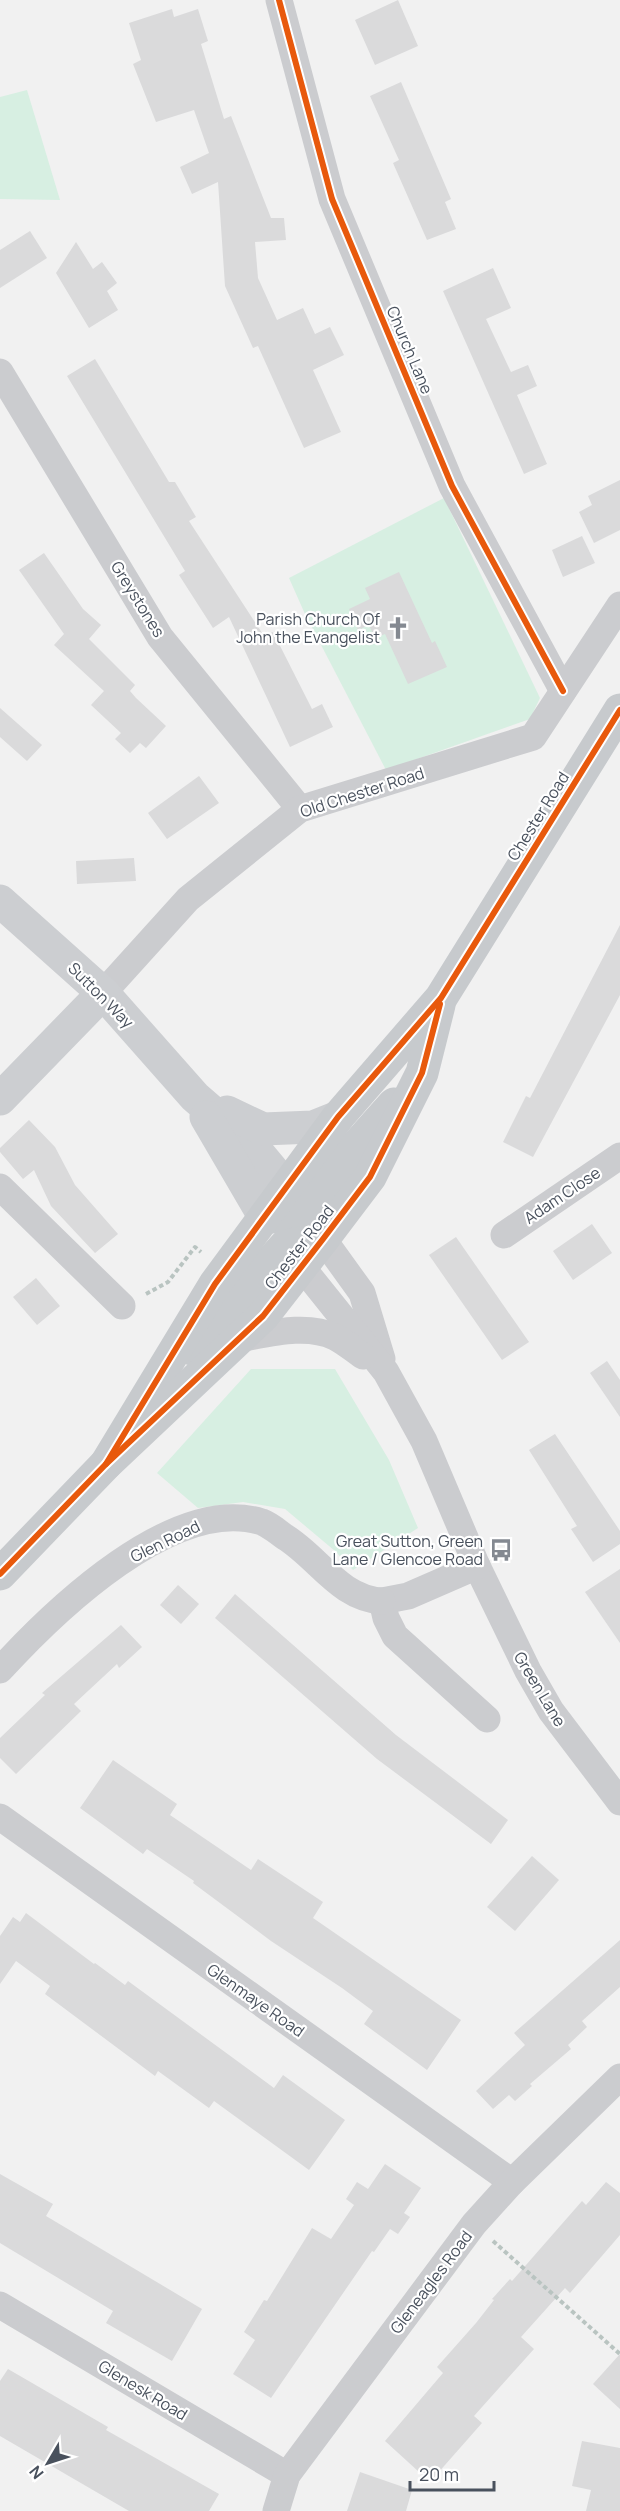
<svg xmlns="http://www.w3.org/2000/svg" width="620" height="2511" viewBox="0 0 620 2511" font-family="Manrope,sans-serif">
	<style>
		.green { fill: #d7efe2 }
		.building { fill: #dadadb }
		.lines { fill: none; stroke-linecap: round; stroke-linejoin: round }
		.path { stroke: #b9c4c1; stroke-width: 4; stroke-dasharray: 4.5 3; stroke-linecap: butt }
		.minor { stroke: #cbcccf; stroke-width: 27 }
		.secondary { stroke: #ccced1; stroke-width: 33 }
		.primary { stroke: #c7cacd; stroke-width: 33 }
		.cycleway-casing { stroke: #fff; stroke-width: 10 }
		.cycleway { stroke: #e8590c; stroke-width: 6 }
		.labels { text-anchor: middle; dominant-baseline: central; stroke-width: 4.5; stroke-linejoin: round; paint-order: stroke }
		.street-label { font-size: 16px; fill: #49515d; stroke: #fff }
		.poi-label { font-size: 16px; fill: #49515d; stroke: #fff; text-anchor: end }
	</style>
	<rect width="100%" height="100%" fill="#f1f1f1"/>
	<!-- green -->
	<g class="green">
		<polygon points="27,90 60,200 0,199 0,97"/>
		<polygon points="444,498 540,698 530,719 386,770 305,614 289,578"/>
		<polygon points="251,1369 335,1369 389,1460 418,1528 353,1570 335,1551 285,1509 243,1502 198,1508 157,1473"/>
	</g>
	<!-- building -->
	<g class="building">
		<polygon points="398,0 418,46 375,65 355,20"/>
		<polygon points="172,9 174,17 198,9 208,41 201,44 224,119 231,116 271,218 284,218 286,240 255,242 258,278 277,320 303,308 315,334 330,327 344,355 313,370 341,432 304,448 258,346 253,348 225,286 218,182 192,194 180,167 209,153 194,110 156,122 133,64 141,60 129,23"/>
		<polygon points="401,82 451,199 445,202 456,229 427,240 393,163 399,160 370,96"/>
		<polygon points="30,231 47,258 0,288 0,250"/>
		<polygon points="76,242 93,269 102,262 117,283 107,291 118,310 89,328 56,273"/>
		<polygon points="493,268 511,308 486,319 511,372 528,365 537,386 517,395 547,464 524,474 443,291"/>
		<polygon points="95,359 169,482 175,482 196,517 189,521 264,636 273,632 312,709 322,704 333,727 290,747 229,617 213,628 179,575 185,571 67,376"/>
		<polygon points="620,480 620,530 594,543 579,512 592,505 588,496"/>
		<polygon points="582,536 595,563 563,577 552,550"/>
		<polygon points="44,553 83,609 101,625 89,639 135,685 130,691 136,698 166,726 146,748 140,743 130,753 115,739 121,733 91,705 104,691 54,645 64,634 19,570"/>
		<polygon points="399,572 432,643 435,641 447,667 408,684 385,634 375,638 369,625 358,630 349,609 370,599 365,588"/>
		<polygon points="0,708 42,745 27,761 0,737"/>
		<polygon points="199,776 219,803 167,839 148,813"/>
		<polygon points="134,858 136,881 77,884 76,861"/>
		<polygon points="620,925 620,995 533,1157 503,1142 526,1096 530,1098"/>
		<polygon points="29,1120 55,1147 75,1185 118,1234 95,1253 51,1206 34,1170 23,1179 0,1152 0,1148"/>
		<polygon points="592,1224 612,1253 573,1280 553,1251"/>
		<polygon points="456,1237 529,1342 502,1360 429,1255"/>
		<polygon points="36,1278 60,1306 37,1325 13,1297"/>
		<polygon points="607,1361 620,1380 620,1417 590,1373"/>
		<polygon points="555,1434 620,1531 620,1544 593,1562 571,1529 577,1526 529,1450"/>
		<polygon points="620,1569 620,1643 585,1592"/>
		<polygon points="178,1585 199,1604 181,1624 160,1605"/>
		<polygon points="235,1594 396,1735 508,1820 491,1844 377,1759 215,1618"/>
		<polygon points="121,1625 142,1647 119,1668 117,1664 74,1704 81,1711 16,1774 0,1758 0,1738 45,1695 42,1693"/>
		<polygon points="113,1760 177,1804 170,1815 251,1870 258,1859 323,1902 313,1918 461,2020 427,2070 364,2024 373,2011 342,1988 271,1941 193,1883 194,1881 147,1849 143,1854 80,1808"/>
		<polygon points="532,1856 559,1880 515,1931 487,1907"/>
		<polygon points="26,1913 94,1964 95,1963 125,1985 128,1981 274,2088 283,2075 345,2120 309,2170 214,2101 209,2108 158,2071 155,2076 45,1994 50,1986 16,1961 0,1984 0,1936 13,1917 20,1922"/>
		<polygon points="620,1940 620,1987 582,2021 587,2027 568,2045 571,2049 530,2084 532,2086 515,2101 509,2095 493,2109 476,2091 525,2045 514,2033"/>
		<polygon points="385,2164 421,2188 404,2213 410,2217 398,2234 390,2229 374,2252 372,2251 271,2398 233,2374 255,2340 244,2332 264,2300 267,2301 312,2228 331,2239 354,2205 346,2199 357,2182 368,2189"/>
		<polygon points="0,2174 53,2204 46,2216 202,2309 172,2361 106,2323 113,2311 0,2243"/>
		<polygon points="606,2182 620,2193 620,2235 570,2293 565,2288 521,2337 534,2349 474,2416 482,2423 430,2482 385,2441 443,2373 437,2367 476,2323 494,2300 492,2299 510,2279 512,2281 582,2201 586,2205"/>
		<polygon points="620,2354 620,2409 593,2384"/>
		<polygon points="8,2369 108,2427 106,2430 219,2494 209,2511 129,2511 0,2436 0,2381"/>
		<polygon points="582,2441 620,2448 620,2511 586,2511 591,2490 572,2486"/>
		<polygon points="360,2472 412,2490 406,2511 347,2511"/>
	</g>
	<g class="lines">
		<!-- path -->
		<g class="path">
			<polyline points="146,1294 168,1282 195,1247 201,1252"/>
			<polyline points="493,2241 620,2354"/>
		</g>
		<!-- minor -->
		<g class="minor">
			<polyline points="279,0 332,199 452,486 563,691"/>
			<polyline points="0,372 160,637 300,809"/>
			<polyline points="103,993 188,899 300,809 533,737 620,605"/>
			<polyline points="0,1187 122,1306"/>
			<polyline points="504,1235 620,1156"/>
			<polyline points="323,1239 362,1293 382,1359"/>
			<polyline points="289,1251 386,1372 424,1441 477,1566 528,1671 551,1711 620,1802"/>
			<path d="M238 1339C268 1334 306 1323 335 1337 345 1342 354 1350 363 1356"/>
			<polyline points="477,1566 408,1596 382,1601 386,1618 395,1636 487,1719"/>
			<path d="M0 1670C54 1611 174 1494 262 1522 270 1525 278 1532 285 1537 319 1558 339 1598 382 1601"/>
			<polyline points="0,1817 512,2182"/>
			<polyline points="0,2305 287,2475"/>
			<polyline points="276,2511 287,2475 474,2224 512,2182 620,2077"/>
		</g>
		<!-- secondary -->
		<g class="secondary">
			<polyline points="0,901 103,993 195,1097 254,1148 304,1208"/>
			<polyline points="0,1099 103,993"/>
			<polyline points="227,1112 263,1129 313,1127 338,1117"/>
			<polyline points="206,1117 265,1218"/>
		</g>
		<!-- primary -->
		<g class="primary">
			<polyline points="265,1218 307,1212 344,1160 394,1104"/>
			<polyline points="192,1349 285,1246 323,1239"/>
			<polyline points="106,1464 215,1284 338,1117 441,998 620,710"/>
			<polyline points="0,1574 106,1464 263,1316 323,1239 370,1177 422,1073 439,1005"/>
		</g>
		<!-- cycleway casing -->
		<g class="cycleway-casing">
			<g id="cycleway">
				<polyline points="279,0 332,199 452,486 563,691"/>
				<polyline points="106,1464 215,1284 338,1117 441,998 620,710"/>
				<polyline points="0,1574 106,1464 263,1316 323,1239 370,1177 422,1073 440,1004"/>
			</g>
		</g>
		<!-- cycleway -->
		<use href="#cycleway" class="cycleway"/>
	</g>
	<!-- icons -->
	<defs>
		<g id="church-bare" transform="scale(1.8)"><path d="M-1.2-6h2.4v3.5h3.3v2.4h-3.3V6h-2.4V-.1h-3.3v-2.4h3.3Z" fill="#848991" stroke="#fff" stroke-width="2.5" paint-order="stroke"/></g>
		<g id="bus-bare" transform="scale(1.8)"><path d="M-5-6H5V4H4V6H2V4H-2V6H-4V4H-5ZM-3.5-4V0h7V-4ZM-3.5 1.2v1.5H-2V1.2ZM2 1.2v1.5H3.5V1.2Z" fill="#848991" stroke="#fff" stroke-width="2.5" paint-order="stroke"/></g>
	</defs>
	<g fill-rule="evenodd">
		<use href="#church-bare" x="398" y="628"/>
		<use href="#bus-bare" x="501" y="1550"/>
	</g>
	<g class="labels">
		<!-- street labels -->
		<g class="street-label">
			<text transform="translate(410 350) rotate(67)">Church Lane</text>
			<text transform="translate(138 599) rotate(58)">Greystones</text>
			<text transform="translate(362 792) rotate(-18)">Old Chester Road</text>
			<text transform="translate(538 816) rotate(-58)">Chester Road</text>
			<text transform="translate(101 995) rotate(45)">Sutton Way</text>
			<text transform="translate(562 1195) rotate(-34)">Adam Close</text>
			<text transform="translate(299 1247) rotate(-52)">Chester Road</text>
			<text transform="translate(165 1541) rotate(-26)">Glen Road</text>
			<text transform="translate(540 1689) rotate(59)">Green Lane</text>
			<text transform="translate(256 2000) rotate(35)">Glenmaye Road</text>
			<text transform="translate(431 2282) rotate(-53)">Gleneagles Road</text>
			<text transform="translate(143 2390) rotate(31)">Glenesk Road</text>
		</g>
		<!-- poi labels -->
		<g class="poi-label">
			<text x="380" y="619">Parish Church Of<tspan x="380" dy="18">John the Evangelist</tspan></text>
			<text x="483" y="1541">Great Sutton, Green<tspan x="483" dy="18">Lane / Glencoe Road</tspan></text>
		</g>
	</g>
	<!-- north arrow -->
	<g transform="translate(48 2463) rotate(231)" stroke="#ffffff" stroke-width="4.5" paint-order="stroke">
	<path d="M0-4.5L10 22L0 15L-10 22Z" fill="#49515d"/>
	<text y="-9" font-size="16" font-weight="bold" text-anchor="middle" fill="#49515d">N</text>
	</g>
	<!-- scale -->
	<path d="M410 2481v9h84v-9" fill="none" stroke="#49515d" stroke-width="3"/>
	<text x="419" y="2481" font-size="18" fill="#49515d" stroke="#ffffff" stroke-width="4.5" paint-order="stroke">20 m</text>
</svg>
